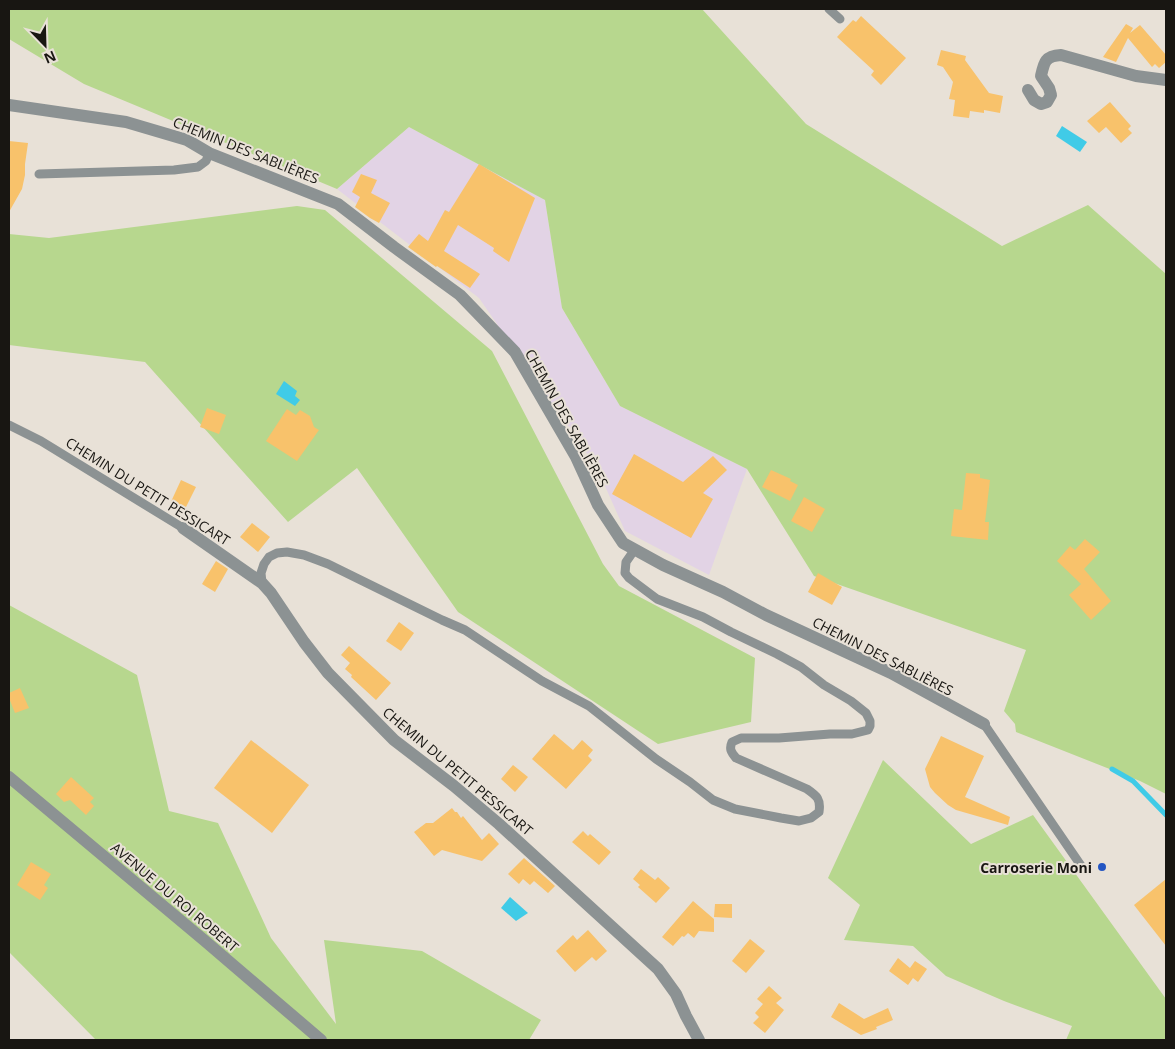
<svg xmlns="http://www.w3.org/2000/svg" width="1175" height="1049" viewBox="0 0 1175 1049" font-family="'Open Sans',sans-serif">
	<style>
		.industrial { fill: #e2d3e5 }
		.green { fill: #b7d78e }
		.water { fill: #40cbe7 }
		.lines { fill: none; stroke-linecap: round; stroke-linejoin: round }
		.stream { stroke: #40cbe7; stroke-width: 5 }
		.building { fill: #f8c26b }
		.service { stroke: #8c9293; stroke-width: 9 }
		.minor { stroke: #8c9293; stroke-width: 12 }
		.poi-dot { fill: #2355c2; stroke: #e8e1d7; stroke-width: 2 }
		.labels { text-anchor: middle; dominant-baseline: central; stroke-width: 4; stroke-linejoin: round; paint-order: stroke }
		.street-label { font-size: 14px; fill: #181612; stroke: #e8e1d7 }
		.poi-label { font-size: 14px; font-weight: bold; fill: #181612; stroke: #e8e1d7; text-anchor: end }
	</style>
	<rect width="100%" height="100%" fill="#e8e1d7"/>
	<!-- industrial -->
	<polygon class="industrial" points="409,127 545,200 562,308 620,406 747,469 709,575 625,531 597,468 479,298 337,189"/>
	<!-- green -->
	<g class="green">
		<polygon points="9,9 702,9 806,124 1002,246 1088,205 1166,274 1166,794 1140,781 1016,732 1015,724 1004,711 1026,650 814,576 747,469 620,406 562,308 545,200 409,127 337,189 84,84 9,39"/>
		<polygon points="297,206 325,210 492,351 603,564 619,586 755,658 751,722 658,744 458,612 357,468 288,522 145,362 9,345 9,234 49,238"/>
		<polygon points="9,605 137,675 169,811 218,823 271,938 336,1024 324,940 422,951 541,1020 529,1040 96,1040 9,952"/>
		<polygon points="883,760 971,844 1033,815 1166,999 1166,1040 1066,1040 1072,1026 1004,1001 946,976 913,946 844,940 860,905 828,878"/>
	</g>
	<!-- water -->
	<g class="water">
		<polygon points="1062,126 1087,142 1080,152 1056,136"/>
		<polygon points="284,381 297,391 295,396 300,400 295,406 276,394"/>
		<polygon points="510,897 528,913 516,921 501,908"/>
	</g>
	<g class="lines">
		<!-- stream -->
		<polyline class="stream" points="1112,769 1133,781 1166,815"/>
	</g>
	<!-- building -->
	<g class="building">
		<polygon points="861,16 906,58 881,85 871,75 874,71 837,37 853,20 856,22"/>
		<polygon points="1126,24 1133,28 1130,33 1140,25 1166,55 1166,62 1159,68 1155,64 1152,67 1128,38 1116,62 1103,57"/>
		<polygon points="941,50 966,56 965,60 989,93 1003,96 1000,113 984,110 984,113 970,111 969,118 953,116 955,100 949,99 953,82 943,67 937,65"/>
		<polygon points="1110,102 1131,126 1128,129 1132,133 1121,143 1106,127 1099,133 1087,121"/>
		<polygon points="9,141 28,143 25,164 25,175 22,189 9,212"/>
		<polygon points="479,164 535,198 509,262 493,251 494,248 458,225 444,251 480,274 470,288 437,266 436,267 408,247 419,234 428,241 445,210 449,212"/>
		<polygon points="361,174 377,180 371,193 390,203 379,223 370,218 355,207 360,197 352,192"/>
		<polygon points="207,408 226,415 219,434 200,427"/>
		<polygon points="287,409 296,415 300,410 310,416 314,427 319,430 297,461 266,441"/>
		<polygon points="634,454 683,482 713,456 727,470 703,493 713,499 691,538 612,494"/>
		<polygon points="771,470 791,479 790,481 798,485 790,501 762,487"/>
		<polygon points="966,473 980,474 980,478 990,480 985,522 989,522 988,540 951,536 954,509 962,510"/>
		<polygon points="181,480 196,487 183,513 169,506"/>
		<polygon points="804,497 825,509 812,532 791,521"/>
		<polygon points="252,523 270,537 258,552 240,537"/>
		<polygon points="1085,539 1100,552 1084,569 1111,601 1091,620 1069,595 1081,584 1057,561 1070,546 1075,550"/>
		<polygon points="216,561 228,569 215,592 202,584"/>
		<polygon points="818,573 842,587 832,605 808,592"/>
		<polygon points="399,622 414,633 401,651 386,641"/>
		<polygon points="349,646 391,683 376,700 351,677 352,675 345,669 350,663 341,655"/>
		<polygon points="20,688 29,708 15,713 9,698 9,693"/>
		<polygon points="554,734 573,750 582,740 593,750 588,756 592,760 566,789 532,759"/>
		<polygon points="941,736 984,756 965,797 1010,817 1008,825 956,810 948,805 935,793 930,787 925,769"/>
		<polygon points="251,740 309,785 272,833 214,788"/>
		<polygon points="513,765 528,777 515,792 501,779"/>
		<polygon points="71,777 94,798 90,802 94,806 86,815 70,800 64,802 56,794"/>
		<polygon points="452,808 455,812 457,812 461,818 463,816 482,840 489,833 499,844 482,861 442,850 434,856 414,832 426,823 433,823"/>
		<polygon points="583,831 588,836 590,834 611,852 599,865 572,842"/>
		<polygon points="524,858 555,886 548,893 534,881 530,885 523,879 519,884 508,874"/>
		<polygon points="31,862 51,874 44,885 48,888 40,900 17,885"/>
		<polygon points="641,869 655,880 658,877 670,888 656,903 638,887 640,885 633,879"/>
		<polygon points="1166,879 1166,946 1134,905"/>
		<polygon points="693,901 714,919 714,932 699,931 694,938 688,933 684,937 682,936 673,946 662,937"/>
		<polygon points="715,904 732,904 732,918 714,917"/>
		<polygon points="588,930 607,951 596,961 592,957 575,972 556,951 573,935 577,940"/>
		<polygon points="750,939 765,951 746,973 732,961"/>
		<polygon points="898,958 910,968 915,961 927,969 918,982 913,978 908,985 889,971"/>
		<polygon points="769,986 782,998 776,1003 784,1010 765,1033 753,1023 759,1017 755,1013 763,1004 757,999"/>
		<polygon points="839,1003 864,1019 888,1008 893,1020 876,1027 877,1029 861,1035 831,1017"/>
	</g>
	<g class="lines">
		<!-- service -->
		<g class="service">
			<polyline points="829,9 840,19"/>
			<polyline points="39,174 174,170 198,167 206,161 209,153"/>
			<polyline points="9,425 41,441 183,528"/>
			<path d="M262 583 261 573 264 564 269 557 277 553 287 552 304 555 328 564 442 620 465 630 542 681 589 706 656 759 690 782 713 800 735 809 781 818 799 821 811 818 819 812C821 799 817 796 807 789L736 758C731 752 729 749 732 742L741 738H779L830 734H852L868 730 870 726V721L866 713 851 701 824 685 801 667 777 654 731 632 703 617 657 599 629 578 625 573 626 562 635 549"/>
			<polyline points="984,724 1082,867"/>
		</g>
		<!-- minor -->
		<g class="minor">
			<path d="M1028 90 1034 100 1041 104 1047 102 1051 95 1049 88 1041 76C1044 62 1045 56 1061 55L1136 76 1166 80"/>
			<polyline points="9,105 126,122 187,140 209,153 338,204 394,247 460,295 515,352 576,457 598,505 623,543 663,565 723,592 766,615 891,673 984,724"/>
			<polyline points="183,528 262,583 271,593 304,642 328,673 394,740 454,786 499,824 658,969 676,994 686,1016 699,1040"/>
			<polyline points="9,777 205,941 321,1040"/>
		</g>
	</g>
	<!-- markers -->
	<circle class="poi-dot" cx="1102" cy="867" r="5"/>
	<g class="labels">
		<!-- street labels -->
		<g class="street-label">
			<text transform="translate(246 150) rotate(22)">CHEMIN DES SABLIÈRES</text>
			<text transform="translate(567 418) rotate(61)">CHEMIN DES SABLIÈRES</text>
			<text transform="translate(148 491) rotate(32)">CHEMIN DU PETIT PESSICART</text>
			<text transform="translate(883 656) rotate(27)">CHEMIN DES SABLIÈRES</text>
			<text transform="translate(458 771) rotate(40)">CHEMIN DU PETIT PESSICART</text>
			<text transform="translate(175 897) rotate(40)">AVENUE DU ROI ROBERT</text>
		</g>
		<!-- poi labels -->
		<g class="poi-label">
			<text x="1092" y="867">Carroserie Moni</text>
		</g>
	</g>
	<!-- border -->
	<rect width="1175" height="1049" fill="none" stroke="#181612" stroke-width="20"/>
	<!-- north arrow -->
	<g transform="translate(45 45) rotate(157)" stroke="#e8e1d7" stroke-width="4" paint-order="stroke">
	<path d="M0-4L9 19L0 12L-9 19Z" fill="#181612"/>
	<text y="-8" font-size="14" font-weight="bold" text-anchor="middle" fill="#181612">N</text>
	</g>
</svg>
